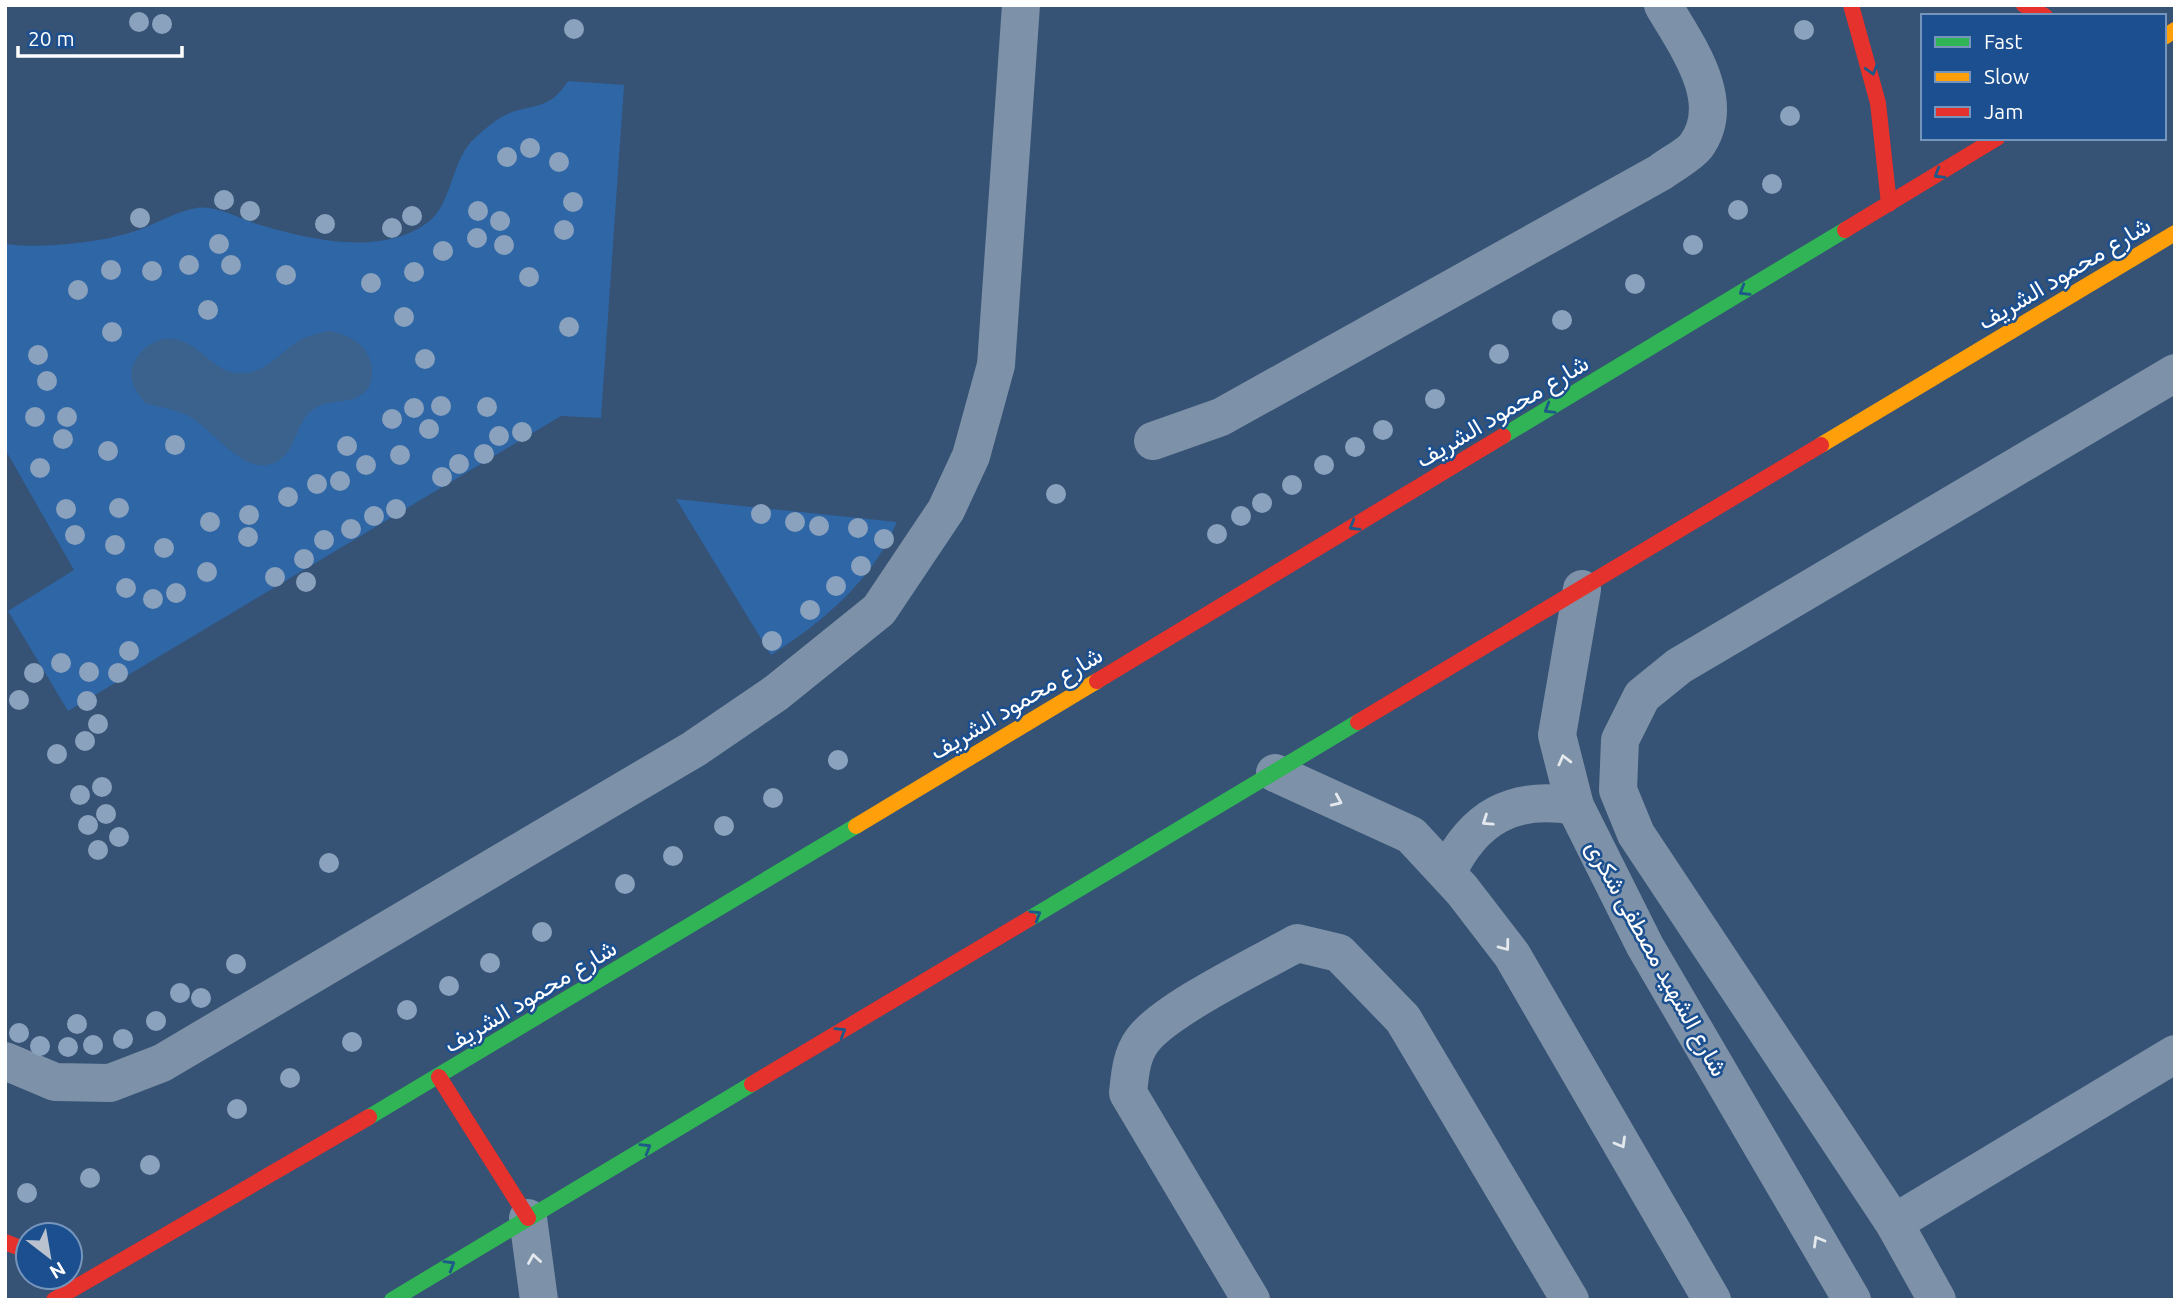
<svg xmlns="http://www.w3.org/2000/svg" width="2180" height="1305" viewBox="0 0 2180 1305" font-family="Ubuntu,Vazirmatn,sans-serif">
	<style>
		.green { fill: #2f66a5 }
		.water { fill: #3b618d }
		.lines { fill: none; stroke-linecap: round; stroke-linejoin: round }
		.street { stroke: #7d92a8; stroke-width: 38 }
		.fast { stroke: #30b455; stroke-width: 16 }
		.slow { stroke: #ff9f0a; stroke-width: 16 }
		.jam { stroke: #e5322d; stroke-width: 16 }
		.tree { fill: #8aa2be }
		.oneway { stroke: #1d5989 }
		.oneway2 { stroke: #e5e9ee }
		.labels { text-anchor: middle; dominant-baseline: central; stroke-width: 5; stroke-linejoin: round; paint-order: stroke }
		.street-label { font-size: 24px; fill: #fff; stroke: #1b4f8f }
	</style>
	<rect width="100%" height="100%" fill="#365274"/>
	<!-- green -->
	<g class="green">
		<path d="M568 81 624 85 601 418 561 416 68 711 8 611 74 570 5 449V244C39 249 98 243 132 232 153 226 174 212 196 208 217 205 237 218 257 224 307 239 380 257 427 223 454 203 450 159 476 137 487 127 501 115 515 111 542 104 551 106 568 81Z"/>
		<path d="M676 499 897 522C872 581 824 621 771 655Z"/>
	</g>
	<!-- water -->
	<path class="water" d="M328 331C356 334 381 356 369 387 354 407 334 397 315 408 295 420 298 449 278 461 246 481 212 427 187 415 173 409 159 407 145 403 137 393 129 382 132 369 138 347 161 333 182 341 206 350 214 374 243 373 265 372 276 357 293 345 303 337 316 334 328 331Z"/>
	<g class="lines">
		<!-- street -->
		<g class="street">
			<path d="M1153 441 1221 417 1661 172C1671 164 1688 156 1696 146 1729 101 1686 45 1663 5"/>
			<polyline points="1582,589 1557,735 1575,806 1645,946 1852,1300"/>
			<polyline points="1275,773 1411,835 1462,890 1512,955 1712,1300"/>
			<path d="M1447 873C1474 817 1513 795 1575 806"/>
			<polyline points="5,1061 55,1082 110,1083 162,1063 694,749 776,693 879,610 946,510 971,456 996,365 1021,5"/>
			<polyline points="528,1218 539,1300"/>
			<polyline points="1894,1223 2175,1054"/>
			<path d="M1251 1300 1128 1093C1130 1075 1131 1056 1142 1041 1164 1010 1260 964 1297 943L1339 953 1403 1019 1570 1300"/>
			<polyline points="1937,1300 1894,1223 1636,834 1618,790 1620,740 1642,696 1679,666 2175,373"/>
		</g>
		<!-- fast -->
		<g class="fast">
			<polyline points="1503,436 1845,230"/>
			<polyline points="1029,919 1358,722"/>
			<polyline points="369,1117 856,826"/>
			<polyline points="392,1300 752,1084"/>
		</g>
		<!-- slow -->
		<g class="slow">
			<polyline points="2164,37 2175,30"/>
			<polyline points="1821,445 2175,233"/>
			<polyline points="856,826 1097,681"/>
		</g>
		<!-- jam -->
		<g class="jam">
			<polyline points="1851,5 1878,103 1889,204"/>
			<polyline points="2024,5 2045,16"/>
			<polyline points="1845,230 1997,138"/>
			<polyline points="1097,681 1503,436"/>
			<polyline points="1358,722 1821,445"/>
			<polyline points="439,1077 528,1218"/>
			<polyline points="752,1084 1029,919"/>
			<polyline points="5,1242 28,1251"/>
			<polyline points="54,1300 369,1117"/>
		</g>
	</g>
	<!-- trees -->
	<g class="tree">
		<circle cx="139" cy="22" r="10"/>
		<circle cx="162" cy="24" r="10"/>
		<circle cx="574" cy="29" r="10"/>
		<circle cx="1804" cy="30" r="10"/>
		<circle cx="1790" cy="116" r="10"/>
		<circle cx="530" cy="148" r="10"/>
		<circle cx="507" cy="157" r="10"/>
		<circle cx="559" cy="162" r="10"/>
		<circle cx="1772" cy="184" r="10"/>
		<circle cx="224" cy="200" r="10"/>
		<circle cx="573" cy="202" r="10"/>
		<circle cx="1738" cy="210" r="10"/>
		<circle cx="250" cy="211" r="10"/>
		<circle cx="478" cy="211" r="10"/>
		<circle cx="412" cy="216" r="10"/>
		<circle cx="140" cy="218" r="10"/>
		<circle cx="500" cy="221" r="10"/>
		<circle cx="325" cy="224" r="10"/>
		<circle cx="392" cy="228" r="10"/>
		<circle cx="564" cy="230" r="10"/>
		<circle cx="477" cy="238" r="10"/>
		<circle cx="219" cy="244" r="10"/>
		<circle cx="504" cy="245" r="10"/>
		<circle cx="1693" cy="245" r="10"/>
		<circle cx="443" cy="251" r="10"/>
		<circle cx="189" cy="265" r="10"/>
		<circle cx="231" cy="265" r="10"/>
		<circle cx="111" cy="270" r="10"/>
		<circle cx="152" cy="271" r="10"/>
		<circle cx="414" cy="272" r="10"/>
		<circle cx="286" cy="275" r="10"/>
		<circle cx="529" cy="277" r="10"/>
		<circle cx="371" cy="283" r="10"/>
		<circle cx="1635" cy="284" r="10"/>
		<circle cx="78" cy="290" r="10"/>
		<circle cx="208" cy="310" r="10"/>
		<circle cx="404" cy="317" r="10"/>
		<circle cx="1562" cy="320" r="10"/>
		<circle cx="569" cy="327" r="10"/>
		<circle cx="112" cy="332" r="10"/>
		<circle cx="1499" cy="354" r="10"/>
		<circle cx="38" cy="355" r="10"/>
		<circle cx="425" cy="359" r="10"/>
		<circle cx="47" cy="381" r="10"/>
		<circle cx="1435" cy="399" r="10"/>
		<circle cx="441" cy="406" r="10"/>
		<circle cx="487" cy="407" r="10"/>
		<circle cx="414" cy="408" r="10"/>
		<circle cx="35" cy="417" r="10"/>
		<circle cx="67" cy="417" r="10"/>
		<circle cx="392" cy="419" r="10"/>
		<circle cx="429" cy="429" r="10"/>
		<circle cx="1383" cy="430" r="10"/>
		<circle cx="522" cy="432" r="10"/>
		<circle cx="499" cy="436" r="10"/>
		<circle cx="63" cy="439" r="10"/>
		<circle cx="175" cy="445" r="10"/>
		<circle cx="347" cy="446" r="10"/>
		<circle cx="1355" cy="447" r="10"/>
		<circle cx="108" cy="451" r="10"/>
		<circle cx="484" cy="454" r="10"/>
		<circle cx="400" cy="455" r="10"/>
		<circle cx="459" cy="464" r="10"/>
		<circle cx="366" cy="465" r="10"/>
		<circle cx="1324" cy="465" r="10"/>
		<circle cx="40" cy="468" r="10"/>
		<circle cx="442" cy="477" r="10"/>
		<circle cx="340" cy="481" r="10"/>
		<circle cx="317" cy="484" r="10"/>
		<circle cx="1292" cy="485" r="10"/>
		<circle cx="1056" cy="494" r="10"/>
		<circle cx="288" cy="497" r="10"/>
		<circle cx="1262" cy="503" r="10"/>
		<circle cx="119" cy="508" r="10"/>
		<circle cx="66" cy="509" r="10"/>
		<circle cx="396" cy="509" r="10"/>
		<circle cx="761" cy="514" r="10"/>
		<circle cx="249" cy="515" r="10"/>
		<circle cx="374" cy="516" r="10"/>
		<circle cx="1241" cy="516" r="10"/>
		<circle cx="210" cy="522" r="10"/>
		<circle cx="795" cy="522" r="10"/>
		<circle cx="819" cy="526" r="10"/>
		<circle cx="858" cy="528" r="10"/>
		<circle cx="351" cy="529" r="10"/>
		<circle cx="1217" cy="534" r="10"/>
		<circle cx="75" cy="535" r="10"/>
		<circle cx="248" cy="537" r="10"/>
		<circle cx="884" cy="539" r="10"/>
		<circle cx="324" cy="540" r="10"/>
		<circle cx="115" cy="545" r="10"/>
		<circle cx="164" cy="548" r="10"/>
		<circle cx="304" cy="559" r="10"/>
		<circle cx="861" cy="566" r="10"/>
		<circle cx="207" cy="572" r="10"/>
		<circle cx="275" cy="577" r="10"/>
		<circle cx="306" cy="582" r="10"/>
		<circle cx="836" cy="586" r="10"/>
		<circle cx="126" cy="588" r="10"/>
		<circle cx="176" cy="593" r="10"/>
		<circle cx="153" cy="599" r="10"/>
		<circle cx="810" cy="610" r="10"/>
		<circle cx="772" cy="641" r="10"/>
		<circle cx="129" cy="651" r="10"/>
		<circle cx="61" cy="663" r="10"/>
		<circle cx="89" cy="672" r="10"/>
		<circle cx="34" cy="673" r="10"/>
		<circle cx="118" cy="673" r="10"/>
		<circle cx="19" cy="700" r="10"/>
		<circle cx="87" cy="701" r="10"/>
		<circle cx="98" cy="724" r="10"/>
		<circle cx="85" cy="741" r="10"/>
		<circle cx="57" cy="754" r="10"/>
		<circle cx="838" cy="760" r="10"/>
		<circle cx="102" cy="787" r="10"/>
		<circle cx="80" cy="795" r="10"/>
		<circle cx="773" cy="798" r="10"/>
		<circle cx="106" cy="814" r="10"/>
		<circle cx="88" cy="825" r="10"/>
		<circle cx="724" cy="826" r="10"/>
		<circle cx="119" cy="837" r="10"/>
		<circle cx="98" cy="850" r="10"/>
		<circle cx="673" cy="856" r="10"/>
		<circle cx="329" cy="863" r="10"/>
		<circle cx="625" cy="884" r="10"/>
		<circle cx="542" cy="932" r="10"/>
		<circle cx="490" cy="963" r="10"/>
		<circle cx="236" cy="964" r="10"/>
		<circle cx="449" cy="986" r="10"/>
		<circle cx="180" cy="993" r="10"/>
		<circle cx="201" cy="998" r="10"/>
		<circle cx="407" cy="1010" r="10"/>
		<circle cx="156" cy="1021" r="10"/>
		<circle cx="77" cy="1024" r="10"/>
		<circle cx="19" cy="1033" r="10"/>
		<circle cx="123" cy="1039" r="10"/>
		<circle cx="352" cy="1042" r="10"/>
		<circle cx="93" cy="1045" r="10"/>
		<circle cx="40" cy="1046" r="10"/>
		<circle cx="68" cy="1047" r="10"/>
		<circle cx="290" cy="1078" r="10"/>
		<circle cx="237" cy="1109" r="10"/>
		<circle cx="150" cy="1165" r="10"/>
		<circle cx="90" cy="1178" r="10"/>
		<circle cx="27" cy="1193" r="10"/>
	</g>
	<!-- one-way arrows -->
	<defs><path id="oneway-chevron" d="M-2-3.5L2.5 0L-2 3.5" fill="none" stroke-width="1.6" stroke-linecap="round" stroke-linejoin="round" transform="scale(1.75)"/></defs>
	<g class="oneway">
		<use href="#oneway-chevron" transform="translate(1872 70) rotate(74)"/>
		<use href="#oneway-chevron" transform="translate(1939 174) rotate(149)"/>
		<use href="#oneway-chevron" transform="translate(1744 291) rotate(149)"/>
		<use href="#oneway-chevron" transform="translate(1549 409) rotate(149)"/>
		<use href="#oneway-chevron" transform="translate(1354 526) rotate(149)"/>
		<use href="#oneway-chevron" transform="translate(1036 915) rotate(-31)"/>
		<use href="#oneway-chevron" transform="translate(841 1032) rotate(-31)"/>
		<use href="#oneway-chevron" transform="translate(646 1148) rotate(-31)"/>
		<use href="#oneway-chevron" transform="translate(450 1265) rotate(-31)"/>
	</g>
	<g class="oneway2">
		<use href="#oneway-chevron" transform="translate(1564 760) rotate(-104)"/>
		<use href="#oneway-chevron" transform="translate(1337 801) rotate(24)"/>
		<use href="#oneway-chevron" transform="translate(1487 821) rotate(146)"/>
		<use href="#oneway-chevron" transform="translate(1505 946) rotate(53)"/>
		<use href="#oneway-chevron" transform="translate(1621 1143) rotate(60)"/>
		<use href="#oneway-chevron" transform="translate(1818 1241) rotate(-120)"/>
		<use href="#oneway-chevron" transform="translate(534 1259) rotate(-99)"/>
	</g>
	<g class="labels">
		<!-- street labels -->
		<g class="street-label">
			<text transform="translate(2064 273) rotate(-31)">شارع محمود الشريف</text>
			<text transform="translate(1502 411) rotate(-31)">شارع محمود الشريف</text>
			<text transform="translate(1016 703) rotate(-31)">شارع محمود الشريف</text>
			<text transform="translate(1657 958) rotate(61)">شارع الشهيد مصطفى شكرى</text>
			<text transform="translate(530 996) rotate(-31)">شارع محمود الشريف</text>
		</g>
	</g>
	<!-- border -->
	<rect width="2180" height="1305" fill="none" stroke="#ffffff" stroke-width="14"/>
	<!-- legend -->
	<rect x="1921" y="14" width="245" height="126" fill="#1b4f8f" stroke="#7695bc" stroke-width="2"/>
	<rect x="1935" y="37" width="35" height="10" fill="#30b455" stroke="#7695bc" stroke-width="2"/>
	<text x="1984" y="49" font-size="21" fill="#ffffff">Fast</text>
	<rect x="1935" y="72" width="35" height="10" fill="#ff9f0a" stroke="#7695bc" stroke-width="2"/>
	<text x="1984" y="84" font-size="21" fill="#ffffff">Slow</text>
	<rect x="1935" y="107" width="35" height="10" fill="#e5322d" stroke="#7695bc" stroke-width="2"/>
	<text x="1984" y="119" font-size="21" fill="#ffffff">Jam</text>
	<!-- north arrow -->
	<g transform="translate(49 1256) rotate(149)"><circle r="33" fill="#1b4f8f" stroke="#7695bc" stroke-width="2"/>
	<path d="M0-5L12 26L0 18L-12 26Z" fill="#b9c2ce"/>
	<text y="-10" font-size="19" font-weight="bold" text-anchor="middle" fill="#ffffff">N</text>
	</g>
	<!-- scale -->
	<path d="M18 46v10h164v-10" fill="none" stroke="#ffffff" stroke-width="3.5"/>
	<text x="28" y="46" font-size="21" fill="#ffffff" stroke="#1b4f8f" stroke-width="5" paint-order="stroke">20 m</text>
</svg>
